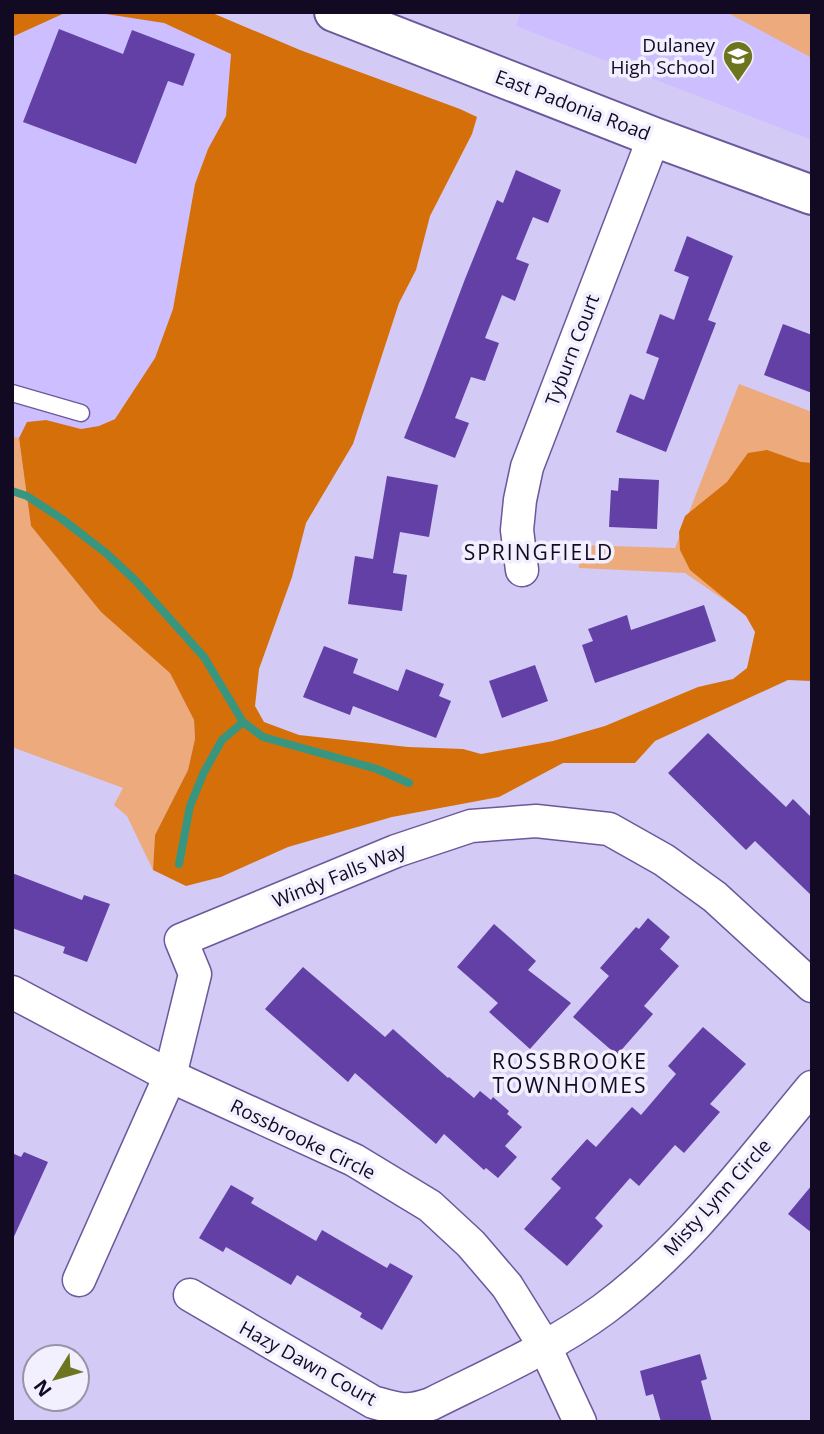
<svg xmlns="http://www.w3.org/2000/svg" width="824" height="1434" viewBox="0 0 824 1434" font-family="'Open Sans',sans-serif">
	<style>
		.built { fill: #cdbeff }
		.green { fill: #edaa7d }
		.forest { fill: #d56f0a }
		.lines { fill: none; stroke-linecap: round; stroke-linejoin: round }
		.stream { stroke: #389680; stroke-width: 8 }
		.building { fill: #6240a6 }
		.lane-casing { stroke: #6b599b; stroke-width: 19 }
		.street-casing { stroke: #6b599b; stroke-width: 35 }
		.secondary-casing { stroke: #6b599b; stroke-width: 42 }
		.lane { stroke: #fff; stroke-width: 16 }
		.street { stroke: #fff; stroke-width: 32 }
		.secondary { stroke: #fff; stroke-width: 38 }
		.labels { text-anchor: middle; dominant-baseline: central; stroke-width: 7; stroke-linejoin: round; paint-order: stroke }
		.poi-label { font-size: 19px; fill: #120a23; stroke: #f2effe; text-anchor: end }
		.street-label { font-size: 19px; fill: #120a23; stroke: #f2effe }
		.neighbourhood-label { font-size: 21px; letter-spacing: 2px; fill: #120a23; stroke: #f2effe }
	</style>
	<rect width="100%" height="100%" fill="#d3caf6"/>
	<!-- built -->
	<g class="built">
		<polygon points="67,12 106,14 164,23 231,53 226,116 208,149 195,184 173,309 155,358 115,418 99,426 81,429 46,420 28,422 19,438 12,436 12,37"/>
		<polygon points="521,12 812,12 812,140 516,26"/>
	</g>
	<!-- green -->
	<g class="green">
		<polygon points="726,12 812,12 812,58"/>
		<polygon points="739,384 812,412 812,653 805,655 685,573 579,568 579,558 576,545 675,548"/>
		<polygon points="12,436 19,438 31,526 101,612 170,672 194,720 195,739 188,770 155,835 153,870 127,816 114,805 123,788 12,747"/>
	</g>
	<!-- forest -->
	<g class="forest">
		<polygon points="12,12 67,12 12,37"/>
		<polygon points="79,12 210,12 300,50 460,109 477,117 472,134 430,216 416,270 399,303 353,444 306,523 292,577 259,669 255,706 264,722 299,735 408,747 463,749 481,754 553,741 605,726 698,687 733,679 747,668 755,632 746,616 690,570 680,550 679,532 685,516 727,482 748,453 767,450 801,462 812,463 812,681 788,680 655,741 635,763 563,763 499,797 392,817 288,847 221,877 186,886 153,870 155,835 188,770 195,739 194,720 170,673 101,612 31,526 19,438 27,422 46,420 81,429 99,426 115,419 155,358 173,309 195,184 208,149 226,116 231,54 164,23 106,14"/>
	</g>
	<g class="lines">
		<!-- stream -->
		<g class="stream">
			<polyline points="12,491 27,496 62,519 106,553 136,581 204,657 243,722 263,737 377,769 409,783"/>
			<polyline points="179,864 190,806 204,772 222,740 243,722"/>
		</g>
	</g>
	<!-- building -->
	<g class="building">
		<polygon points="59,29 123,54 132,30 195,54 183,86 168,81 136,164 23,122"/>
		<polygon points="516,170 561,190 548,223 533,217 516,259 529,264 515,301 502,295 485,338 499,343 485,381 471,377 455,418 469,423 455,458 404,438 422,393 465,279 497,200 503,203"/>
		<polygon points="687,236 733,256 708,320 716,323 666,452 616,432 630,394 644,400 659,358 646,353 660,314 674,320 689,277 674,271"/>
		<polygon points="783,324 812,335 812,393 764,375"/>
		<polygon points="387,476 438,485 429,537 400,532 393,573 407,575 402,611 348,604 355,556 373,559"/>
		<polygon points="619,478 659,480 657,529 609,527 611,490 618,491"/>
		<polygon points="704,605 716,641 595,683 582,645 593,641 588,629 627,615 631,630"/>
		<polygon points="324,646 358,659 353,673 398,691 406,669 444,684 439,696 451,701 436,738 353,706 350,715 303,697"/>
		<polygon points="535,665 548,701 502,718 489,681"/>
		<polygon points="708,733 786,807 793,799 812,818 812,896 755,841 746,850 668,773"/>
		<polygon points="12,873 82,900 84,895 110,904 87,962 63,953 65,947 12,928"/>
		<polygon points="648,918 670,937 660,949 679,966 644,1006 653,1014 617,1055 573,1017 609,976 600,968 636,927 639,929"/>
		<polygon points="494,924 536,961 528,970 571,1003 530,1049 489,1012 498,1003 457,967"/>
		<polygon points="303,967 385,1037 393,1029 448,1078 449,1077 474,1098 480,1091 491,1100 493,1097 509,1111 507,1114 522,1127 505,1146 517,1157 498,1178 486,1168 484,1170 444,1134 436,1144 355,1073 348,1082 265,1009"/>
		<polygon points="703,1027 746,1064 710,1104 720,1112 684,1153 675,1145 639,1186 630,1178 595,1218 603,1226 567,1266 524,1229 561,1188 551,1179 587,1139 596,1147 632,1107 641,1115 676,1074 668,1066"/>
		<polygon points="24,1152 48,1162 12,1241 12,1153 21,1157"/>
		<polygon points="231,1185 254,1198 251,1203 316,1241 322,1230 387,1268 390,1263 413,1276 382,1330 360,1317 362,1313 297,1275 291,1285 226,1247 223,1252 199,1238"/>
		<polygon points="812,1185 812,1233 788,1214"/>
		<polygon points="700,1354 707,1379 701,1381 712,1422 661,1422 653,1394 646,1396 640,1371"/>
	</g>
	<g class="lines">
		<!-- lane casing -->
		<g class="lane-casing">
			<polyline id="lane" points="12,393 81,413"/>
		</g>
		<!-- street casing -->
		<g class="street-casing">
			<g id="street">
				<polyline points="522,570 517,530 520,500 527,467 654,137"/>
				<polyline points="12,992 170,1076 354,1160 430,1206 471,1244 507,1286 545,1347 580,1422"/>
				<polyline points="79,1280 170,1076 195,974 181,940 396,851 471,826 536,821 609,829 664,860 715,897 812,986"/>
				<path d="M190 1295 373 1402C397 1409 406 1413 431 1404 489 1375 551 1348 604 1309 686 1248 747 1165 812 1087"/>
			</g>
		</g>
		<!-- secondary casing -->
		<g class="secondary-casing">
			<polyline id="secondary" points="334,12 654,137 812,195"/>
		</g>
		<!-- lane -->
		<use href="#lane" class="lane"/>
		<!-- street -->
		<use href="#street" class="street"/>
		<!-- secondary -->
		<use href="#secondary" class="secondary"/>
	</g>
	<!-- icons -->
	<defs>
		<g id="school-pin" transform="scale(1.575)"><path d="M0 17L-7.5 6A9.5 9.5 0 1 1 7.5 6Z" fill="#6d751e" stroke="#f2effe"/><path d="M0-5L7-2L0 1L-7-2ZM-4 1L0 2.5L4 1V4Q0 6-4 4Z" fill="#fff"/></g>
	</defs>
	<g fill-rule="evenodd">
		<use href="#school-pin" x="738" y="56"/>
	</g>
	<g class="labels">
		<!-- poi labels -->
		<g class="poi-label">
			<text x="715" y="45">Dulaney<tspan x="715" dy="22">High School</tspan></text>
		</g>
		<!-- street labels -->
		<g class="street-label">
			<text transform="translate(573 105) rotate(21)">East Padonia Road</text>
			<text transform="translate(572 350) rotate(-69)">Tyburn Court</text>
			<text transform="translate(339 875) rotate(-22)">Windy Falls Way</text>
			<text transform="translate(303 1139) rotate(26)">Rossbrooke Circle</text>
			<text transform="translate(717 1197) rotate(-48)">Misty Lynn Circle</text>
			<text transform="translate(308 1363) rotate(29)">Hazy Dawn Court</text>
		</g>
		<!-- neighbourhood labels -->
		<g class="neighbourhood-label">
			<text x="539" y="552">SPRINGFIELD</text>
			<text x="570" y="1061">ROSSBROOKE<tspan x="570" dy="24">TOWNHOMES</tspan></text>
		</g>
	</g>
	<!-- border -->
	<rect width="824" height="1434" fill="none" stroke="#120a23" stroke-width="28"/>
	<!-- north arrow -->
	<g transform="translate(56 1378) rotate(233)"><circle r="33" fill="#f2effe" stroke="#9893a6" stroke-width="2"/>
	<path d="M0-5L12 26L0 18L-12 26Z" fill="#6d751e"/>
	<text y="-10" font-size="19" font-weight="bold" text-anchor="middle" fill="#120a23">N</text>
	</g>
</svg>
